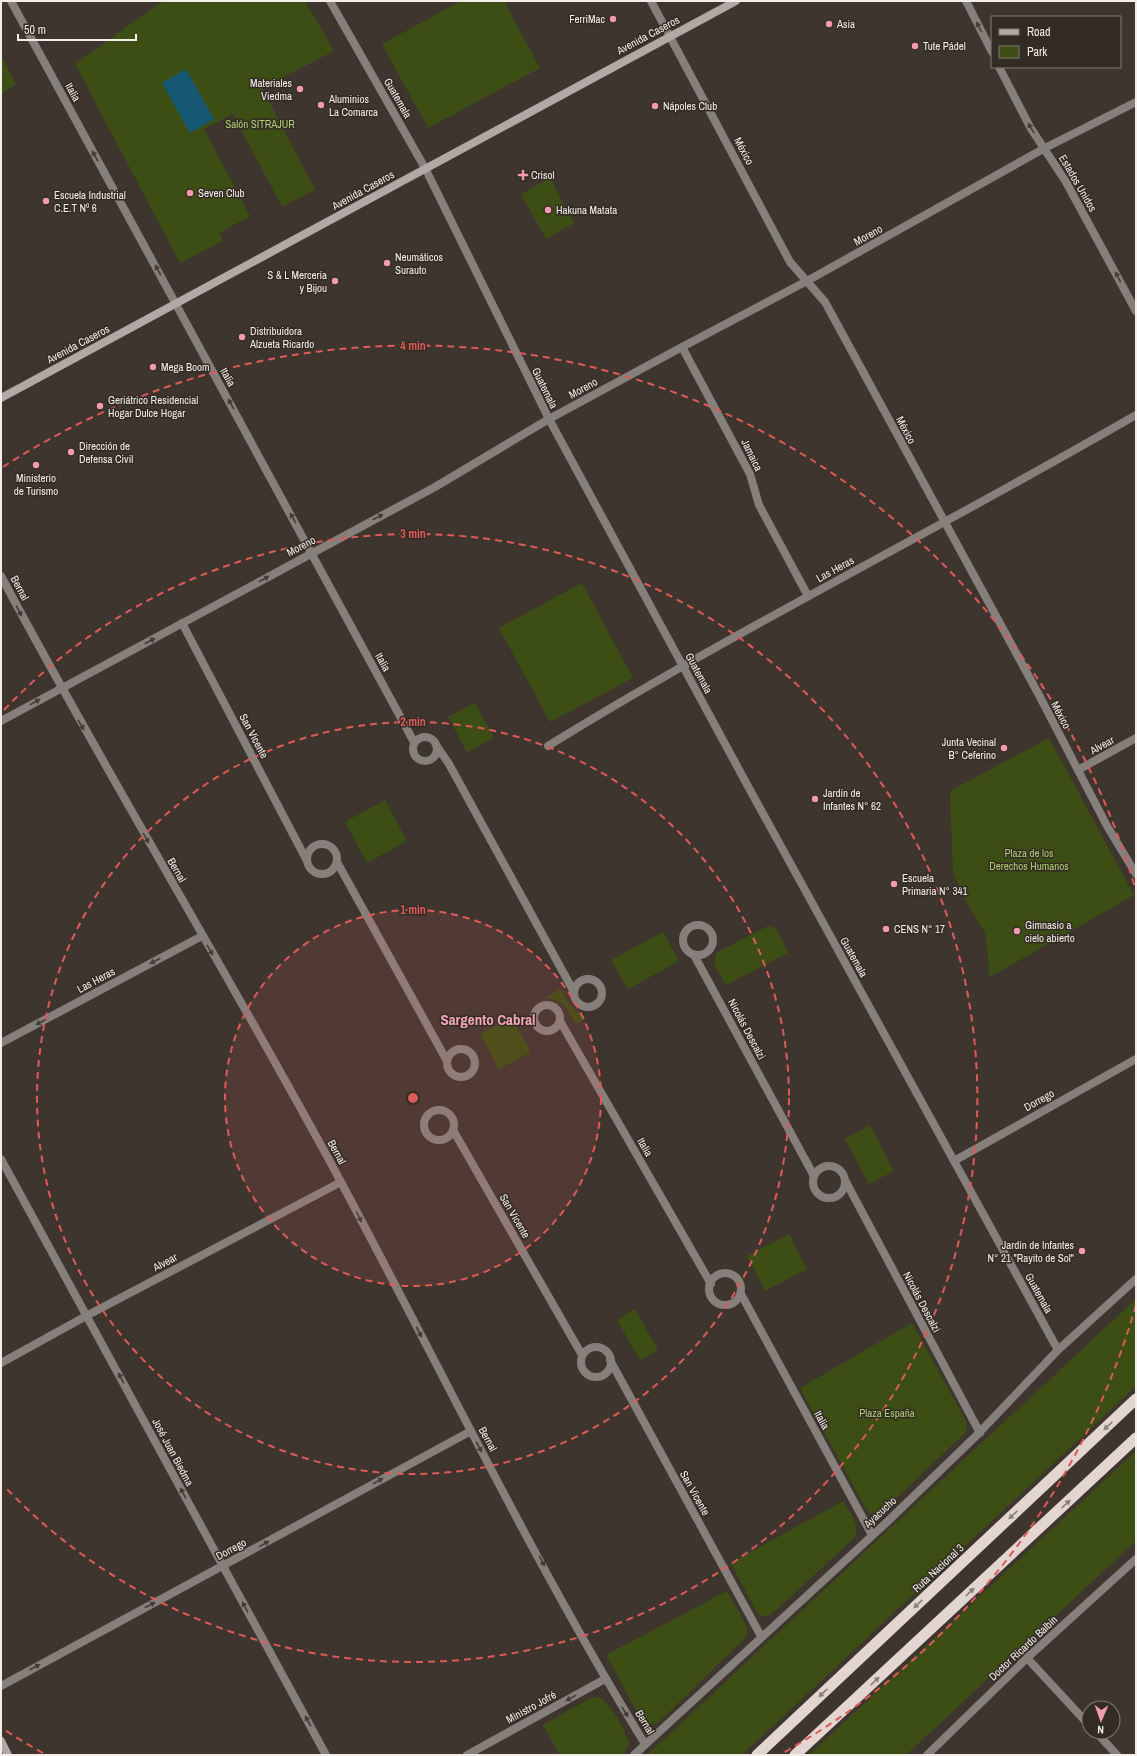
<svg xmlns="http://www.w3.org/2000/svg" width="1137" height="1756" viewBox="0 0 1137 1756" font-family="'Archivo Narrow',sans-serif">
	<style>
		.green { fill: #3c4e14 }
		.water { fill: #165873 }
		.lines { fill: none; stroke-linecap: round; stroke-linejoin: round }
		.minor { stroke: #86807d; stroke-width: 8 }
		.tertiary { stroke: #86807d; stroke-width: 8 }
		.secondary { stroke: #b2a8a5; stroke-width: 8 }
		.trunk { stroke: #e3d6d0; stroke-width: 11 }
		.oneway { fill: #443d36 }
		.oneway2 { fill: #8b817a }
		.ring { fill: none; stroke: #dd5a58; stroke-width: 2; stroke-dasharray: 7 5 }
		.poi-dot { fill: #f19ab1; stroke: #332c24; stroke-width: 1.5 }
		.labels { text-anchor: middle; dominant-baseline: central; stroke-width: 3; stroke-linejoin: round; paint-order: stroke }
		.poi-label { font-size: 11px; fill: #f3eee9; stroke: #332c24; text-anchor: start }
		.street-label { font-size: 11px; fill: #f3eee9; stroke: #332c24 }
		.park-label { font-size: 11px; fill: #accd70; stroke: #332c24 }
		.district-label { font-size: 15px; font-weight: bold; fill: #f7a5ba; stroke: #332c24 }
		.centre { fill: #dd5a58; stroke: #332c24; stroke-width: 2 }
		.ring-label { font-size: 12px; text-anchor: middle; font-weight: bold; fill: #dd5a58; stroke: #332c24; stroke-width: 3; stroke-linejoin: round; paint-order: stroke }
	</style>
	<rect width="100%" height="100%" fill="#3e362e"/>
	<!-- green -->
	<g class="green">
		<polygon points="163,1 305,1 334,51 262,88 315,190 282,207 233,114 204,129 250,216 219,233 223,241 180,263 75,64"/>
		<polygon points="461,1 504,1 540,68 428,128 382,44"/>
		<polygon points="1,56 16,84 1,95"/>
		<polygon points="550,178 574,223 546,239 521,194"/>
		<polygon points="582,583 633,678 550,722 499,628"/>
		<polygon points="475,703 494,738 467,752 448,717"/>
		<polygon points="1049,738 1134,895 990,977 985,933 963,896 953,872 950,791"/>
		<polygon points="385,800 407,841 367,863 345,822"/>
		<polygon points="768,926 777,929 788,953 726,985 714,964 716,953"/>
		<polygon points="663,932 679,961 628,989 611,960"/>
		<path d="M560 989C568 1001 573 1013 587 1018L576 1024C566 1008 565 1000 545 998Z"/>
		<polygon points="511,1017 531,1052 499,1069 480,1034"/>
		<polygon points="870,1125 894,1171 869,1184 845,1139"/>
		<polygon points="789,1234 807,1269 765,1291 747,1256"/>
		<polygon points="1136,1299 1136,1386 742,1755 647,1755"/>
		<polygon points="635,1309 658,1350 640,1360 617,1320"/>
		<polygon points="912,1323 966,1421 967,1431 883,1511 873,1515 865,1507 800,1388"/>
		<polygon points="1136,1451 1136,1541 906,1755 809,1755"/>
		<path d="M843 1501C850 1513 862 1527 853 1539L773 1613C766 1618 762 1617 756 1611L731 1563Z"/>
		<polygon points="727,1591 747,1627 747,1636 659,1722 649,1725 641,1719 606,1655"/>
		<path d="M599 1697C613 1706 624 1728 629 1744L623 1755H560L543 1725 591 1698Z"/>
	</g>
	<!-- water -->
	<polygon class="water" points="186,69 214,119 190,133 162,83"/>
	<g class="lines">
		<!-- minor -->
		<g class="minor">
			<polyline points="11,1 414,742"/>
			<polyline points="330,1 425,168"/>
			<polyline points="651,1 790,262 825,302 1039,695 1107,826 1136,874"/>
			<polyline points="966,1 992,52"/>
			<polyline points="999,67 1030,127 1066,182 1136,311"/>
			<polyline points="682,347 750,474 759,505 808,596"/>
			<path d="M1 576C110 781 232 979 342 1184 442 1371 534 1563 645 1744"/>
			<polyline points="182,623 306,859"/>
			<polyline points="1,721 435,487 549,419 682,347 807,281 1045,148 1136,102"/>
			<circle cx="425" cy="749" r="12"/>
			<polyline points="436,745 449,764 574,992"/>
			<path d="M548 746C739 628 941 528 1136 415"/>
			<polyline points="1078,770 1136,738"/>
			<circle cx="322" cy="859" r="15"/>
			<polyline points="337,862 447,1061"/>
			<circle cx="698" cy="940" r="15"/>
			<polyline points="694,955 814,1176"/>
			<circle cx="588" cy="993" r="14"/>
			<circle cx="547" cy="1018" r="13"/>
			<polyline points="560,1021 711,1284"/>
			<polyline points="1,1043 202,936"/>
			<circle cx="461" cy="1063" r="14"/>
			<circle cx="439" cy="1125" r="15"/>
			<polyline points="453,1130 582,1355"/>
			<polyline points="1,1159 326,1755"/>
			<polyline points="954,1161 1136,1059"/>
			<circle cx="829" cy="1182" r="16"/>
			<polyline points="846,1182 980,1433"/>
			<circle cx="725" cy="1289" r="16"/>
			<polyline points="741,1294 872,1535"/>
			<circle cx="596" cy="1362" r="15"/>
			<polyline points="610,1360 761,1636"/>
			<polyline points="1,1363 88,1315 341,1182"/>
			<polyline points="1027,1658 1089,1725"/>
			<polyline points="1,1686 471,1431"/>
			<polyline points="1096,1732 1117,1755"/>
			<polyline points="467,1755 605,1679"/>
			<polyline points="634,1755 887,1522 977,1435 1058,1350 1136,1279"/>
		</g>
		<!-- tertiary -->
		<g class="tertiary">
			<polyline points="425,168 549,419 750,790 1058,1350"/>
			<polyline points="927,1755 1027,1658 1136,1559"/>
		</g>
		<!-- secondary -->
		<g class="secondary">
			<polyline points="1,398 736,1"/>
			<polyline points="1,1741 8,1755"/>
		</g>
		<!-- trunk -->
		<g class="trunk">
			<polyline points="757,1755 1136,1399"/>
			<polyline points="795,1755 1136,1438"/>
		</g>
	</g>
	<!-- one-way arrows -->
	<defs><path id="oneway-solid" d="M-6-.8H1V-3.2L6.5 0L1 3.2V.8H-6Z"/></defs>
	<g class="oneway">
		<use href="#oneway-solid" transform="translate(979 27) rotate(-117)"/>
		<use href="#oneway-solid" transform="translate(1031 128) rotate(-122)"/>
		<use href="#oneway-solid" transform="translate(95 156) rotate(-119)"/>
		<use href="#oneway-solid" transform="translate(158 270) rotate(-119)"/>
		<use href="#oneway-solid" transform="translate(1118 277) rotate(-117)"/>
		<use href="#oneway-solid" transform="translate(231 404) rotate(-119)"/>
		<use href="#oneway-solid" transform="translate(378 517) rotate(-28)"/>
		<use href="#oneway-solid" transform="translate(293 518) rotate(-119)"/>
		<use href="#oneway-solid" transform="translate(264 579) rotate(-29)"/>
		<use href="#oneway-solid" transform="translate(19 611) rotate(62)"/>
		<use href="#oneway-solid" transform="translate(150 641) rotate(-28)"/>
		<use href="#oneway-solid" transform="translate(35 702) rotate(-29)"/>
		<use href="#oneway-solid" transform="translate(81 725) rotate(60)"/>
		<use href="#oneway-solid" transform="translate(146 838) rotate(60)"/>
		<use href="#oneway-solid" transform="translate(210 950) rotate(60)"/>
		<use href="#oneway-solid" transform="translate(155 961) rotate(152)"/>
		<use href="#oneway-solid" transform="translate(41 1022) rotate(152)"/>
		<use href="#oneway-solid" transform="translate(359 1217) rotate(63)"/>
		<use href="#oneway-solid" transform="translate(419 1332) rotate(63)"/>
		<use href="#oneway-solid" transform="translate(121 1378) rotate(-118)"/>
		<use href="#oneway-solid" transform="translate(479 1447) rotate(61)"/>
		<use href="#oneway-solid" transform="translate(378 1481) rotate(-29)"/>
		<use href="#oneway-solid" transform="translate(183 1493) rotate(-118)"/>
		<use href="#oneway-solid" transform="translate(264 1544) rotate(-29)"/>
		<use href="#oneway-solid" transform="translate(542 1561) rotate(62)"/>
		<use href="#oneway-solid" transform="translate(150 1605) rotate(-28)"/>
		<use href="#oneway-solid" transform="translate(245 1607) rotate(-119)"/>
		<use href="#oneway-solid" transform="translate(35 1667) rotate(-28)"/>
		<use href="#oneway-solid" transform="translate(571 1698) rotate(151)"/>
		<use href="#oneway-solid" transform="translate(625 1712) rotate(59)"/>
		<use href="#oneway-solid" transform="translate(308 1721) rotate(-119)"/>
	</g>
	<g class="oneway2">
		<use href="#oneway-solid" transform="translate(1108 1426) rotate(137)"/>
		<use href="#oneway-solid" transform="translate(1066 1504) rotate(-43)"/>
		<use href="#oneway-solid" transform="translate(1013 1515) rotate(137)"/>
		<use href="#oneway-solid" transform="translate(970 1592) rotate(-43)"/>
		<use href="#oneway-solid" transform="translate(918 1604) rotate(137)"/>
		<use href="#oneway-solid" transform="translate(875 1681) rotate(-43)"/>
		<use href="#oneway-solid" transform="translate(823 1693) rotate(137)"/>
	</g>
	<!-- distance rings -->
	<circle cx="413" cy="1098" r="188" fill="#dd5a58" fill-opacity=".12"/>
	<g class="ring">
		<circle cx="413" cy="1098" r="188"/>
		<circle cx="413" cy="1098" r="376"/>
		<path d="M4 710A564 564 0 1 1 4 1486"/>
		<path d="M1136 1305A752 752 0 0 1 783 1753M43 1753A752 752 0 0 1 3 1729M3 467A752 752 0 0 1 1136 891"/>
	</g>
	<!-- markers -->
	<g class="poi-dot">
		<circle cx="613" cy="19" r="4"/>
		<circle cx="829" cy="24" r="4"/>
		<circle cx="915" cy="46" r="4"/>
		<circle cx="300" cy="89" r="4"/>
		<circle cx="321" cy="105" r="4"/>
		<circle cx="655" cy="106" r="4"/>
		<path d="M521 169h4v4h4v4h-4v4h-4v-4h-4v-4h4z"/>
		<circle cx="190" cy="193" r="4"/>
		<circle cx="46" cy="201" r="4"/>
		<circle cx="548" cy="210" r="4"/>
		<circle cx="387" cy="263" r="4"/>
		<circle cx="335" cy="281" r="4"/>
		<circle cx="242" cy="337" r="4"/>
		<circle cx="153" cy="367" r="4"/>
		<circle cx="100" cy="406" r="4"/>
		<circle cx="71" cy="452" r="4"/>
		<circle cx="36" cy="465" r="4"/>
		<circle cx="1004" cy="748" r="4"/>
		<circle cx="815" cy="799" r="4"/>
		<circle cx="894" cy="884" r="4"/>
		<circle cx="886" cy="929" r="4"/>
		<circle cx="1017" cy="931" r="4"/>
		<circle cx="1082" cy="1251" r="4"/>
	</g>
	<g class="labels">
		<!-- poi labels -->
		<g class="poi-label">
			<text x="605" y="19" text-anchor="end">FerriMac</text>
			<text x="837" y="24">Asia</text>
			<text x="923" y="46">Tute Pádel</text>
			<text x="292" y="83" text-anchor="end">Materiales<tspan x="292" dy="13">Viedma</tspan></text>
			<text x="329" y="99">Aluminios<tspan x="329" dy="13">La Comarca</tspan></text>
			<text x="663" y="106">Nápoles Club</text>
			<text x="531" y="175">Crisol</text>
			<text x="198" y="193">Seven Club</text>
			<text x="54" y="195">Escuela Industrial<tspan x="54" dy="13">C.E.T Nº 6</tspan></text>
			<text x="556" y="210">Hakuna Matata</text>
			<text x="395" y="257">Neumáticos<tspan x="395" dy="13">Surauto</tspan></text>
			<text x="327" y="275" text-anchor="end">S &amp; L Mercería<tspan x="327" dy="13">y Bijou</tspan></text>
			<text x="250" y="331">Distribuidora<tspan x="250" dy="13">Alzueta Ricardo</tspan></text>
			<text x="161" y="367">Mega Boom</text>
			<text x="108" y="400">Geriátrico Residencial<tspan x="108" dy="13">Hogar Dulce Hogar</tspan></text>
			<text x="79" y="446">Dirección de<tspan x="79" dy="13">Defensa Civil</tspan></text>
			<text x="36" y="478" text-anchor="middle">Ministerio<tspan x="36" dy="13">de Turismo</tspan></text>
			<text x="996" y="742" text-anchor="end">Junta Vecinal<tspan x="996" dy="13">B° Ceferino</tspan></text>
			<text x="823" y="793">Jardín de<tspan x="823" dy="13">Infantes N° 62</tspan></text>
			<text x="902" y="878">Escuela<tspan x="902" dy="13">Primaria N° 341</tspan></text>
			<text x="1025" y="925">Gimnasio a<tspan x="1025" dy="13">cielo abierto</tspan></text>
			<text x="894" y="929">CENS N° 17</text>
			<text x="1074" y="1245" text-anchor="end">Jardín de Infantes<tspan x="1074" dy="13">N° 21 "Rayito de Sol"</tspan></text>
		</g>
		<!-- street labels -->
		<g class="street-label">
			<text transform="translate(648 35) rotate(-28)">Avenida Caseros</text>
			<text transform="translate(73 92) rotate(61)">Italia</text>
			<text transform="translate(398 98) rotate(60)">Guatemala</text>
			<text transform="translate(744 151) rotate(62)">México</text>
			<text transform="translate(1078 183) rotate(60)">Estados Unidos</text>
			<text transform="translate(363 190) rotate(-29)">Avenida Caseros</text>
			<text transform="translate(868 235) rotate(-29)">Moreno</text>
			<text transform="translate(78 344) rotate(-28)">Avenida Caseros</text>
			<text transform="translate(228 377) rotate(61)">Italia</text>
			<text transform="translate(545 388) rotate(64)">Guatemala</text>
			<text transform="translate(583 388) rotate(-29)">Moreno</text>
			<text transform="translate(906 430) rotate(62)">México</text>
			<text transform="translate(752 455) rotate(64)">Jamaica</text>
			<text transform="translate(301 546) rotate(-28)">Moreno</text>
			<text transform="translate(835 569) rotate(-29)">Las Heras</text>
			<text transform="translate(20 588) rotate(62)">Bernal</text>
			<text transform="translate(383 662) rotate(61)">Italia</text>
			<text transform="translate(699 673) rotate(62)">Guatemala</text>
			<text transform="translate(1061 715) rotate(62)">México</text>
			<text transform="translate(254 736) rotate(62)">San Vicente</text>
			<text transform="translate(1102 745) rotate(-29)">Alvear</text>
			<text transform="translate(177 870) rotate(60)">Bernal</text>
			<text transform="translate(854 957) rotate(61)">Guatemala</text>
			<text transform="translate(96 980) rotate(-28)">Las Heras</text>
			<text transform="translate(747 1029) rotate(62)">Nicolás Descalzi</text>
			<text transform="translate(1039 1100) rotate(-29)">Dorrego</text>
			<text transform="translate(645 1147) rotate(60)">Italia</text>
			<text transform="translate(337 1152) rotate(61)">Bernal</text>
			<text transform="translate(515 1216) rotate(60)">San Vicente</text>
			<text transform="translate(165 1262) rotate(-28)">Alvear</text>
			<text transform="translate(1039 1293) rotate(61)">Guatemala</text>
			<text transform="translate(922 1302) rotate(62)">Nicolás Descalzi</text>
			<text transform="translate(822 1420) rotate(61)">Italia</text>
			<text transform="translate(488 1439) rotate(61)">Bernal</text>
			<text transform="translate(173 1452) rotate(62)">José Juan Biedma</text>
			<text transform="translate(695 1493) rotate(61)">San Vicente</text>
			<text transform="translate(880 1512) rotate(-43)">Ayacucho</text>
			<text transform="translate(231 1549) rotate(-28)">Dorrego</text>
			<text transform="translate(938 1568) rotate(-43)">Ruta Nacional 3</text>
			<text transform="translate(1023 1648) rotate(-43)">Doctor Ricardo Balbín</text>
			<text transform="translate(531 1707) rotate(-29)">Ministro Jofré</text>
			<text transform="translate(645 1722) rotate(59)">Bernal</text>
		</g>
		<!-- park labels -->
		<g class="park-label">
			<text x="260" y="124">Salón SITRAJUR</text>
			<text x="1029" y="853">Plaza de los<tspan x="1029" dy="13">Derechos Humanos</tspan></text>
			<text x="887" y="1413">Plaza España</text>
		</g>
		<!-- district labels -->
		<g class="district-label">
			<text x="488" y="1019">Sargento Cabral</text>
		</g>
	</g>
	<circle cx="413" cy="1098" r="6" class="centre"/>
	<g class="ring-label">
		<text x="413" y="350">4 min</text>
		<text x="413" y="538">3 min</text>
		<text x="413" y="726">2 min</text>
		<text x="413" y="914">1 min</text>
	</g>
	<!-- border -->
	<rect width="1137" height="1756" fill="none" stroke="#f3eee9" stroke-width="4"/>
	<!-- legend -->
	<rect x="991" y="16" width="130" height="52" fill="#332c24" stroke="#807a73"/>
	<rect x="999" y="29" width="20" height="6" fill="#b2a8a5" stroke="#807a73"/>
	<text x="1027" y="36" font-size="12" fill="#f3eee9">Road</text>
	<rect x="999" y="46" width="20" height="12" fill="#3c4e14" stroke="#807a73"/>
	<text x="1027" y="56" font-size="12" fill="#f3eee9">Park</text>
	<!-- north arrow -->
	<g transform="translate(1101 1720) rotate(182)"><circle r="19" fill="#332c24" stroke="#807a73"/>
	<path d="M0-3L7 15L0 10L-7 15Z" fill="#f19ab1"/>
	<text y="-6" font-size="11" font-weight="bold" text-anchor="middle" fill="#f3eee9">N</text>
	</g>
	<!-- scale -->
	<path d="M18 34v6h118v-6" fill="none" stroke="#f3eee9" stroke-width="2"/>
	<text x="24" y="34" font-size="12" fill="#f3eee9" stroke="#332c24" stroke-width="3" paint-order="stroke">50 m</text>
</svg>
